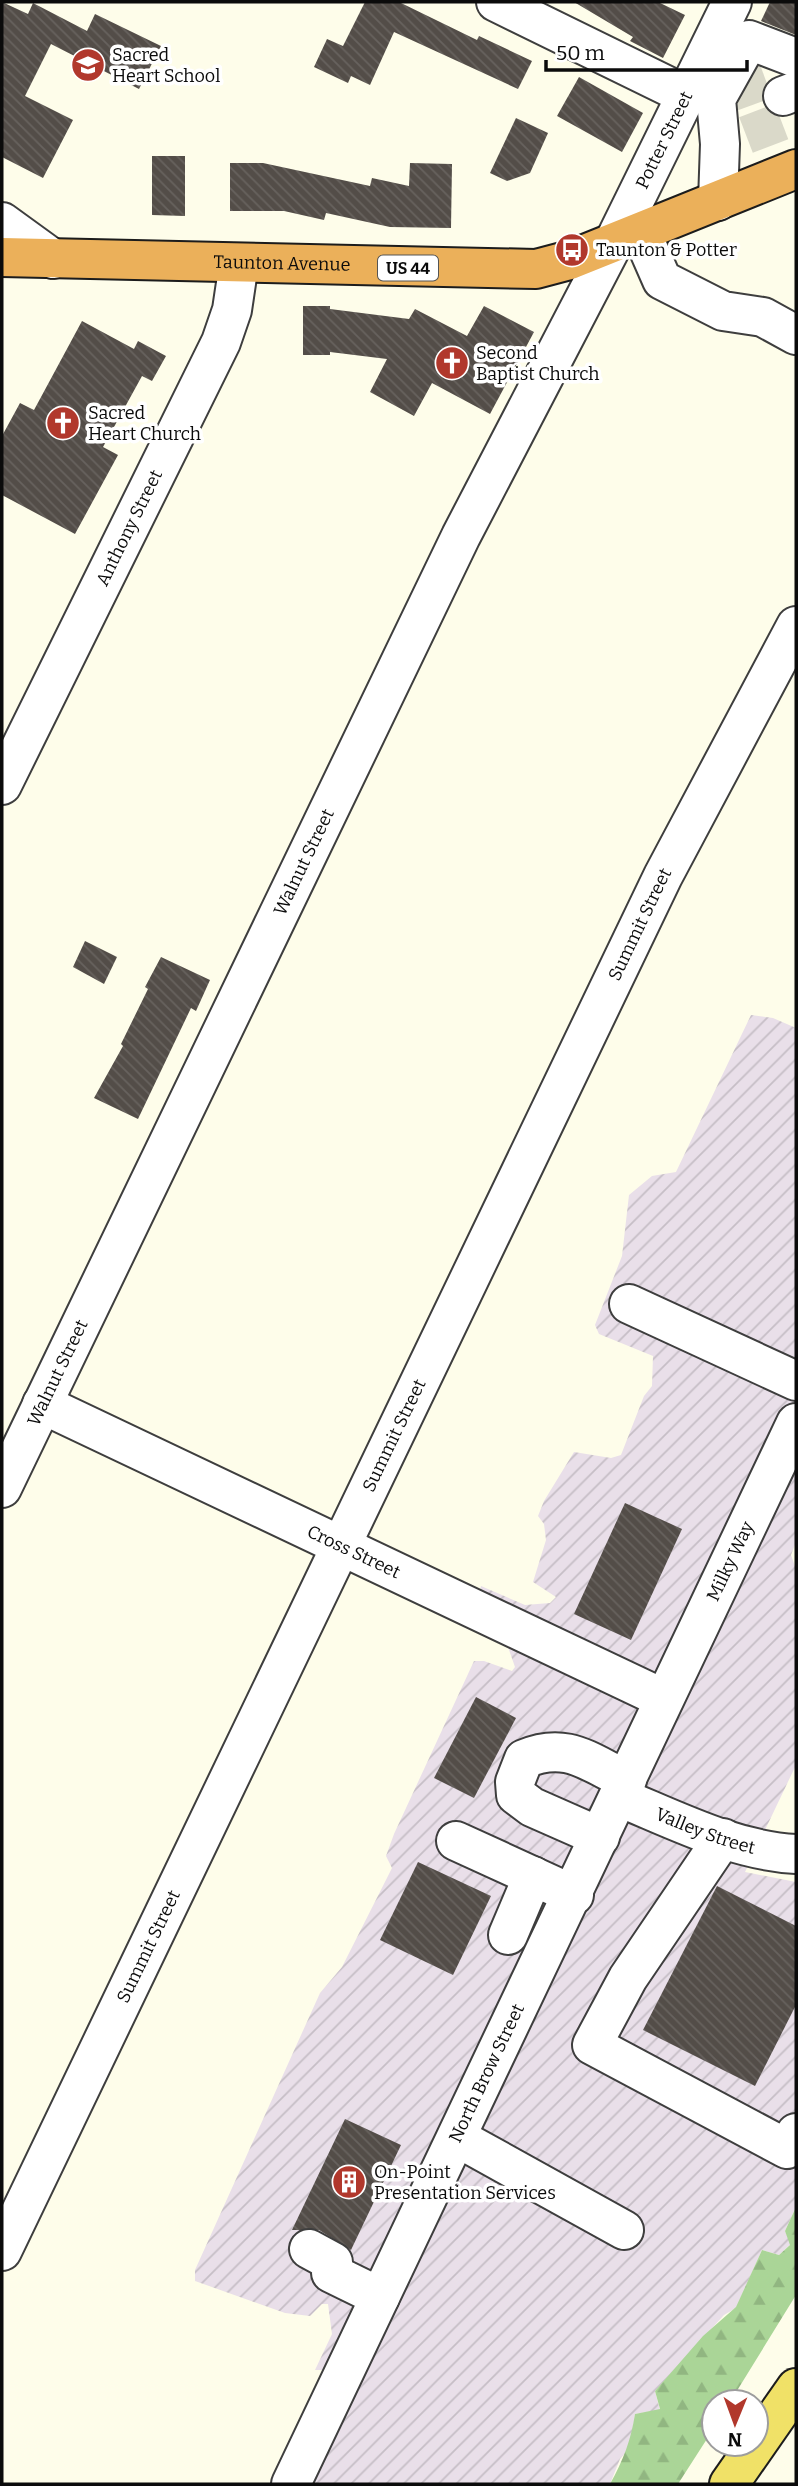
<svg xmlns="http://www.w3.org/2000/svg" width="798" height="2486" viewBox="0 0 798 2486" font-family="Bitter,serif">
	<style>
		.industrial { fill: url(#industrial-furrows) }
		.forest { fill: url(#forest-firs) }
		.building { fill: url(#building-back-hatch) }
		.lines { fill: none; stroke-linecap: round; stroke-linejoin: round }
		.minor-tunnel { stroke: #dad9c9; stroke-width: 38; stroke-dasharray: 38 19; stroke-linecap: butt }
		.minor-casing { stroke: #3e3e3e; stroke-width: 42 }
		.major-casing { stroke: #1c1c1c; stroke-width: 42 }
		.highway-casing { stroke: #1c1c1c; stroke-width: 42 }
		.minor { stroke: #fff; stroke-width: 38 }
		.major { stroke: #f0e167; stroke-width: 38 }
		.highway { stroke: #ebb05a; stroke-width: 38 }
		.labels { text-anchor: middle; dominant-baseline: central; stroke-width: 7; stroke-linejoin: round; paint-order: stroke }
		.shield { fill: #fff; stroke: #545454; stroke-width: 2 }
		.shield-label { font-size: 16px; font-weight: bold; fill: #0b0b0b }
		.poi-label { font-size: 18px; fill: #0b0b0b; stroke: #fff; text-anchor: start }
		.street-label { font-size: 18px; fill: #0b0b0b; stroke: #fff }
	</style>
	<defs>
		<pattern id="industrial-furrows" width="10" height="10" patternUnits="userSpaceOnUse" patternTransform="scale(1.75)"><rect width="10" height="10" fill="#e9dfe9"/><path d="M-1 1l2-2M0 10L10 0M9 11l2-2" fill="none" stroke="#c6bec6"/></pattern>
		<pattern id="forest-firs" width="22" height="20" patternUnits="userSpaceOnUse" patternTransform="scale(1.75)"><rect width="22" height="20" fill="#aad597"/><path d="M5 1l3.5 6h-7zM16 11l3.5 6h-7z" fill="#91b681"/></pattern>
		<pattern id="building-back-hatch" width="6" height="6" patternUnits="userSpaceOnUse" patternTransform="scale(1.75)"><rect width="6" height="6" fill="#534d48"/><path d="M-1 5l2 2M0 0l6 6M5-1l2 2" fill="none" stroke="#67625e"/></pattern>
	</defs>
	<rect width="100%" height="100%" fill="#fefdea"/>
	<!-- industrial -->
	<polygon class="industrial" points="751,1015 773,1018 796,1028 796,1542 791,1555 796,1569 796,1765 745,1872 796,1882 796,2207 785,2231 791,2244 779,2255 762,2250 736,2308 724,2315 655,2391 660,2410 635,2414 631,2446 620,2459 610,2484 284,2484 333,2370 315,2370 332,2334 328,2304 322,2304 310,2316 285,2313 195,2281 195,2270 320,1993 342,1967 392,1868 386,1856 394,1834 474,1661 484,1661 512,1671 515,1667 508,1647 497,1639 478,1602 481,1586 525,1605 550,1603 556,1597 533,1582 546,1540 544,1524 538,1516 544,1501 574,1452 611,1458 621,1455 644,1396 652,1386 653,1356 599,1334 595,1325 622,1256 629,1195 652,1176 676,1172"/>
	<!-- forest -->
	<path class="forest" d="M796 2207V2295L730 2402H714V2428L678 2484H610C623 2461 631 2440 635 2414L660 2409 655 2391 703 2336 736 2307 762 2250 779 2255 790 2245 785 2231Z"/>
	<!-- building -->
	<g class="building">
		<polygon points="2,2 28,14 33,3 87,31 95,14 161,46 139,89 51,44 25,96 73,120 43,178 2,157"/>
		<polygon points="365,2 399,2 477,40 479,36 532,61 518,89 394,32 370,85 351,76 348,83 314,67 327,39 343,46"/>
		<polygon points="574,2 658,2 685,15 663,58 630,41 633,37"/>
		<polygon points="770,2 796,2 796,35 761,21"/>
		<polygon points="579,77 643,113 622,152 557,116"/>
		<polygon points="516,118 548,133 530,173 507,181 490,173"/>
		<polygon points="152,156 185,156 185,216 152,215"/>
		<polygon points="230,163 263,163 370,186 372,178 409,186 410,163 452,164 451,228 390,227 326,213 324,220 284,211 230,211"/>
		<polygon points="303,306 330,306 330,309 409,319 415,309 467,336 484,306 534,332 490,414 432,383 414,416 370,392 387,359 330,352 330,355 303,355"/>
		<polygon points="82,321 134,349 138,341 166,356 152,381 142,376 103,447 118,455 75,534 2,495 2,436 20,403 34,410"/>
		<polygon points="85,941 117,957 104,984 73,967"/>
		<polygon points="161,957 210,980 196,1011 191,1008 138,1119 94,1098 123,1046 121,1044 148,989 145,987"/>
		<polygon points="625,1503 682,1529 631,1640 574,1614"/>
		<polygon points="476,1697 516,1718 474,1798 434,1778"/>
		<polygon points="418,1862 491,1896 453,1975 380,1940"/>
		<polygon points="717,1886 796,1926 796,2005 755,2086 643,2030"/>
		<polygon points="345,2119 401,2145 351,2250 319,2230 292,2230"/>
	</g>
	<g class="lines">
		<!-- minor-tunnel -->
		<g class="minor-tunnel">
			<polyline points="730,93 776,76"/>
			<polyline points="746,135 793,117"/>
		</g>
		<!-- minor casing -->
		<g class="minor-casing">
			<g id="minor">
				<polyline points="496,2 686,95"/>
				<polyline points="783,96 796,91"/>
				<polyline points="718,201 720,144 716,99 749,40 796,58"/>
				<polyline points="2,222 53,259"/>
				<polyline points="641,232 662,280 723,311 763,317 796,335"/>
				<path id="s1" d="M2 785 221 342 232 310 239 263"/>
				<polyline points="629,1304 796,1381"/>
				<path id="s2" d="M42 1404 664 1699"/>
				<path id="s3" d="M2 1488 461 536 614 242 732 2"/>
				<path id="s4" d="M619 1797C675 1820 735 1851 796 1854"/>
				<path d="M600 1837 532 1807 516 1795 515 1782 524 1759C567 1741 588 1762 627 1780"/>
				<polyline points="723,1838 628,1978 592,2045 787,2149 796,2133"/>
				<polyline points="456,1841 574,1895"/>
				<polyline points="508,1935 533,1876"/>
				<polyline points="458,2138 624,2230"/>
				<polyline points="309,2249 333,2262 331,2273 380,2297"/>
				<path id="s5" d="M2 2251 663 876 796 626"/>
				<path id="s6" d="M291 2484 796 1423"/>
			</g>
		</g>
		<!-- major casing -->
		<g class="major-casing">
			<polyline id="major" points="729,2484 796,2388"/>
		</g>
		<!-- highway casing -->
		<g class="highway-casing">
			<g id="highway">
				<path id="s7" d="M2 257 536 269 570 260 796 169"/>
			</g>
		</g>
		<!-- minor -->
		<use href="#minor" class="minor"/>
		<!-- major -->
		<use href="#major" class="major"/>
		<!-- highway -->
		<use href="#highway" class="highway"/>
	</g>
	<!-- icons -->
	<defs>
		<g id="school-disc" transform="scale(1.75)"><circle r="9.5" fill="#b1382c" stroke="#fff"/><path d="M0-5L7-2L0 1L-7-2ZM-4 1L0 2.5L4 1V4Q0 6-4 4Z" fill="#fff"/></g>
		<g id="bus-disc" transform="scale(1.75)"><circle r="9.5" fill="#b1382c" stroke="#fff"/><path d="M-5-6H5V4H4V6H2V4H-2V6H-4V4H-5ZM-3.5-4V0h7V-4ZM-3.5 1.2v1.5H-2V1.2ZM2 1.2v1.5H3.5V1.2Z" fill="#fff"/></g>
		<g id="church-disc" transform="scale(1.75)"><circle r="9.5" fill="#b1382c" stroke="#fff"/><path d="M-1.2-6h2.4v3.5h3.3v2.4h-3.3V6h-2.4V-.1h-3.3v-2.4h3.3Z" fill="#fff"/></g>
		<g id="building-disc" transform="scale(1.75)"><circle r="9.5" fill="#b1382c" stroke="#fff"/><path d="M-4-6H4V6H1V3H-1V6H-4ZM-2.5-4.3h1.7v1.8h-1.7ZM.8-4.3h1.7v1.8H.8ZM-2.5-1h1.7V.8h-1.7ZM.8-1h1.7V.8H.8Z" fill="#fff"/></g>
	</defs>
	<g fill-rule="evenodd">
		<use href="#school-disc" x="88" y="65"/>
		<use href="#bus-disc" x="572" y="250"/>
		<use href="#church-disc" x="452" y="363"/>
		<use href="#church-disc" x="63" y="423"/>
		<use href="#building-disc" x="349" y="2182"/>
	</g>
	<g class="labels">
		<!-- shield labels -->
		<rect class="shield" x="378" y="255.5" width="60" height="25" rx="5"/>
		<g class="shield-label">
			<text x="408" y="268">US 44</text>
		</g>
		<!-- poi labels -->
		<g class="poi-label">
			<text x="112" y="55">Sacred<tspan x="112" dy="21">Heart School</tspan></text>
			<text x="596" y="250">Taunton &amp; Potter</text>
			<text x="476" y="353">Second<tspan x="476" dy="21">Baptist Church</tspan></text>
			<text x="88" y="413">Sacred<tspan x="88" dy="21">Heart Church</tspan></text>
			<text x="374" y="2172">On-Point<tspan x="374" dy="21">Presentation Services</tspan></text>
		</g>
		<!-- street labels -->
		<g class="street-label">
			<text stroke="none"><textPath href="#s3" startOffset="1502">Potter Street</textPath></text>
			<text stroke="none"><textPath href="#s7" startOffset="280">Taunton Avenue</textPath></text>
			<text stroke="none"><textPath href="#s1" startOffset="287">Anthony Street</textPath></text>
			<text stroke="none"><textPath href="#s3" startOffset="695">Walnut Street</textPath></text>
			<text stroke="none"><textPath href="#s5" startOffset="1472">Summit Street</textPath></text>
			<text stroke="none"><textPath href="#s3" startOffset="128">Walnut Street</textPath></text>
			<text stroke="none"><textPath href="#s5" startOffset="905">Summit Street</textPath></text>
			<text stroke="none"><textPath href="#s2" startOffset="345">Cross Street</textPath></text>
			<text stroke="none"><textPath href="#s6" startOffset="1022">Milky Way</textPath></text>
			<text stroke="none"><textPath href="#s4" startOffset="93">Valley Street</textPath></text>
			<text stroke="none"><textPath href="#s5" startOffset="338">Summit Street</textPath></text>
			<text stroke="none"><textPath href="#s6" startOffset="455">North Brow Street</textPath></text>
		</g>
	</g>
	<!-- border -->
	<rect width="798" height="2486" fill="none" stroke="#0b0b0b" stroke-width="7"/>
	<!-- north arrow -->
	<g transform="translate(735 2423) rotate(181)"><circle r="33" fill="#ffffff" stroke="#9d9d9d" stroke-width="2"/>
	<path d="M0-5L12 26L0 18L-12 26Z" fill="#b1382c"/>
	<text y="-10" font-size="19" font-weight="bold" text-anchor="middle" fill="#0b0b0b">N</text>
	</g>
	<!-- scale -->
	<path d="M546 60v10h201v-10" fill="none" stroke="#0b0b0b" stroke-width="3.5"/>
	<text x="556" y="60" font-size="21" fill="#0b0b0b" stroke="#ffffff" stroke-width="5" paint-order="stroke">50 m</text>
</svg>
